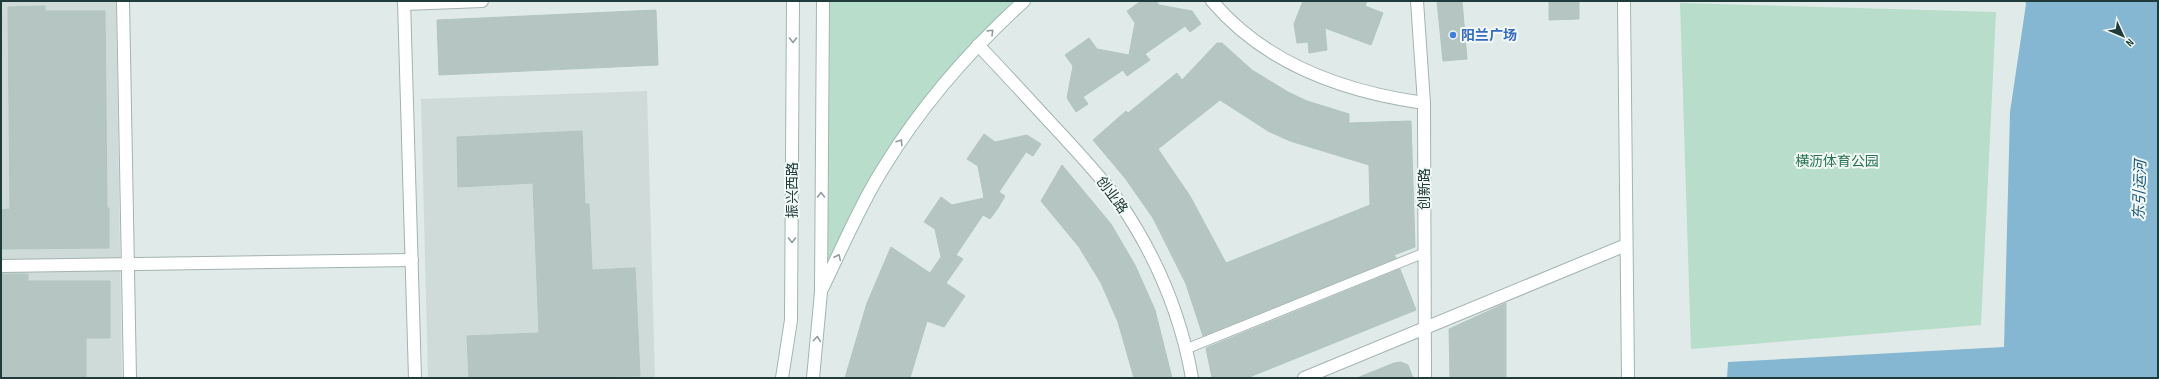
<svg xmlns="http://www.w3.org/2000/svg" width="2159" height="379" viewBox="0 0 2159 379" font-family="'Sofia Sans Condensed','Noto Sans SC',sans-serif">
	<style>
		.built { fill: #cedbd8 }
		.green { fill: #b8ddca }
		.water { fill: #86b7d2 }
		.building { fill: #b5c6c2; stroke: #b2c5c1; fill-rule: evenodd }
		.lines { fill: none; stroke-linecap: round; stroke-linejoin: round }
		.lane-casing { stroke: #a3b3b1; stroke-width: 11 }
		.street-casing { stroke: #a3b3b1; stroke-width: 14 }
		.secondary-casing { stroke: #9eb7b3; stroke-width: 14 }
		.lane { stroke: #fff; stroke-width: 9 }
		.street { stroke: #fff; stroke-width: 12 }
		.secondary { stroke: #fff; stroke-width: 12 }
		.oneway { stroke: #909e9c }
		.shop-dot { fill: #3f7fe0; stroke: #f1f8f6; stroke-width: 1.5 }
		.labels { text-anchor: middle; dominant-baseline: central; stroke-width: 4; stroke-linejoin: round; paint-order: stroke }
		.shop-label { font-size: 14px; font-weight: bold; fill: #366cbe; stroke: #f1f8f6; text-anchor: start }
		.park-label { font-size: 14px; fill: #2a7455; stroke: #f1f8f6 }
		.street-label { font-size: 14px; fill: #203c3a; stroke: #f1f8f6 }
		.water-label { font-size: 15px; font-style: italic; fill: #195679; stroke: #f1f8f6 }
	</style>
	<rect width="100%" height="100%" fill="#e0ebe9"/>
	<!-- built -->
	<g class="built">
		<polygon points="1,1 116,1 122,378 1,378"/>
		<polygon points="647,91 655,378 428,378 421,99"/>
	</g>
	<!-- green -->
	<g class="green">
		<polygon points="823,1 1026,1 984,38 883,169 821,292"/>
		<polygon points="1680,3 1996,12 1981,325 1691,349"/>
	</g>
	<!-- water -->
	<polygon class="water" points="2025,1 2158,1 2158,378 1727,378 1728,362 2004,347 2010,112 2026,4"/>
	<!-- building -->
	<g class="building">
		<polygon points="1141,1 1156,1 1159,5 1192,11 1201,24 1190,32 1185,26 1145,54 1150,60 1127,76 1123,70 1083,97 1088,104 1076,112 1067,98 1073,66 1065,55 1089,38 1097,49 1129,55 1135,23 1127,11"/>
		<polygon points="1303,1 1367,1 1365,6 1383,13 1371,45 1325,28 1327,50 1309,53 1308,42 1297,43 1294,24"/>
		<polygon points="1437,1 1462,1 1467,59 1443,61"/>
		<polygon points="1549,1 1579,1 1579,19 1549,20"/>
		<polygon points="45,6 45,11 105,11 107,208 109,208 109,248 1,249 1,210 10,209 8,7"/>
		<polygon points="656,10 658,65 439,75 437,20"/>
		<path d="M1217 43H1222L1252 70 1288 92 1307 101 1349 114V123L1411 121 1415 247 1394 255 1396 258 1203 336 1186 284 1153 218 1125 178 1093 140 1126 111 1128 113 1177 73 1182 80ZM1220 100 1268 131 1290 141 1369 165 1370 205 1226 263 1190 196 1158 149Z"/>
		<polygon points="582,131 585,204 589,204 592,270 635,268 640,376 469,378 467,336 539,333 533,183 458,187 457,137"/>
		<polygon points="984,134 995,142 1027,135 1041,144 1033,156 1026,152 999,192 1005,196 998,208 990,219 983,215 956,255 963,259 946,283 965,296 944,327 927,321 910,378 845,378 867,303 891,247 930,273 941,257 935,229 924,222 941,197 952,205 984,198 978,166 967,159"/>
		<polygon points="1062,165 1111,224 1135,265 1155,310 1172,378 1134,378 1118,322 1101,283 1079,247 1041,201"/>
		<polygon points="1400,269 1416,310 1247,378 1212,378 1206,348"/>
		<polygon points="1,274 28,274 28,281 110,281 110,338 86,338 86,378 1,378"/>
		<polygon points="1506,303 1506,378 1450,378 1449,329"/>
		<polygon points="1401,362 1408,365 1413,378 1357,378 1394,363"/>
	</g>
	<g class="lines">
		<!-- lane casing -->
		<g class="lane-casing">
			<polyline id="lane" points="1186,349 1424,253"/>
		</g>
		<!-- street casing -->
		<g class="street-casing">
			<g id="street">
				<polyline points="123,1 130,378"/>
				<polyline points="404,1 415,378"/>
				<path d="M1212 1C1265 64 1345 92 1424 103"/>
				<polyline points="1417,1 1424,103 1425,378"/>
				<polyline points="405,4 482,1"/>
				<path d="M978 45C1006 74 1033 104 1061 134 1081 156 1102 178 1120 203 1156 256 1181 315 1192 378"/>
				<polyline points="1,266 412,260"/>
				<polyline points="1304,378 1626,245"/>
			</g>
		</g>
		<!-- secondary casing -->
		<g class="secondary-casing">
			<g id="secondary">
				<polyline points="1624,1 1628,378"/>
				<path d="M822 289C842 248 860 205 884 167 922 105 970 50 1024 1"/>
				<polyline points="782,378 791,320 793,1"/>
				<polyline points="813,378 821,292 823,1"/>
			</g>
		</g>
		<!-- lane -->
		<use href="#lane" class="lane"/>
		<!-- street -->
		<use href="#street" class="street"/>
		<!-- secondary -->
		<use href="#secondary" class="secondary"/>
	</g>
	<!-- one-way arrows -->
	<defs><path id="oneway-chevron" d="M-2-3.5L2.5 0L-2 3.5" fill="none" stroke-width="1.6" stroke-linecap="round" stroke-linejoin="round"/></defs>
	<g class="oneway">
		<use href="#oneway-chevron" transform="translate(991 32) rotate(-44)"/>
		<use href="#oneway-chevron" transform="translate(793 40) rotate(90)"/>
		<use href="#oneway-chevron" transform="translate(900 142) rotate(-57)"/>
		<use href="#oneway-chevron" transform="translate(821 195) rotate(-90)"/>
		<use href="#oneway-chevron" transform="translate(792 240) rotate(90)"/>
		<use href="#oneway-chevron" transform="translate(838 257) rotate(-64)"/>
		<use href="#oneway-chevron" transform="translate(817 339) rotate(-85)"/>
	</g>
	<!-- markers -->
	<circle class="shop-dot" cx="1453" cy="35" r="4"/>
	<g class="labels">
		<!-- shop labels -->
		<g class="shop-label">
			<text x="1461" y="35">阳兰广场</text>
		</g>
		<!-- park labels -->
		<g class="park-label">
			<text x="1837" y="161">横沥体育公园</text>
		</g>
		<!-- street labels -->
		<g class="street-label">
			<text transform="translate(1424 189) rotate(-90)">创新路</text>
			<text transform="translate(792 190) rotate(-90)">振兴西路</text>
			<text transform="translate(1112 195) rotate(54)">创业路</text>
		</g>
		<!-- water labels -->
		<g class="water-label">
			<text transform="translate(2140 190) rotate(-88)">东引运河</text>
		</g>
	</g>
	<!-- border -->
	<rect width="2159" height="379" fill="none" stroke="#203c3a" stroke-width="4"/>
	<!-- north arrow -->
	<g transform="translate(2123 36) rotate(134)" stroke="#f1f8f6" stroke-width="3" paint-order="stroke">
	<path d="M0-3L7 15L0 10L-7 15Z" fill="#203c3a"/>
	<text y="-6" font-size="11" font-weight="bold" text-anchor="middle" fill="#203c3a">N</text>
	</g>
</svg>
